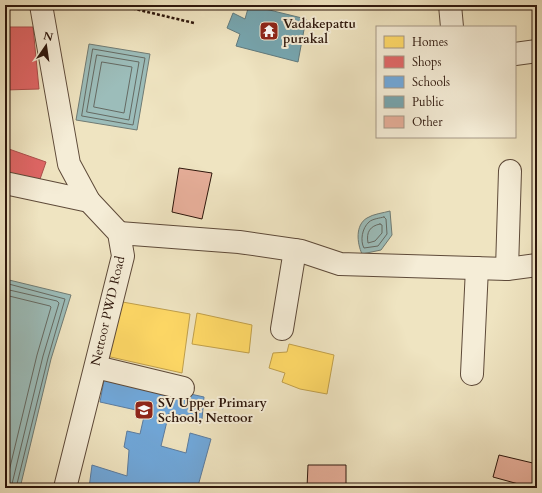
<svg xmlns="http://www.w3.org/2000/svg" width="542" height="493" viewBox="0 0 542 493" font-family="Cardo,serif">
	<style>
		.water { fill: #9cbdba; stroke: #707b74 }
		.homes { fill: #ffd966; stroke: #c09f4b }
		.shops { fill: #e06666; stroke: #ab4e4b }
		.schools { fill: #6fa8dc; stroke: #5c7c9e }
		.public { fill: #76a5af; stroke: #607a7e }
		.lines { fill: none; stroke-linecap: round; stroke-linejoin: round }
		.shore { stroke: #656a63; stroke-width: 1 }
		.building { fill: #e6ae99; stroke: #2e170c }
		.minor-casing { stroke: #5e4a39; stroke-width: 24 }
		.path { stroke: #2e170c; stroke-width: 2.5; stroke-dasharray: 3 2; stroke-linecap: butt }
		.minor { stroke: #f5edd7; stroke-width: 22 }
		.labels { text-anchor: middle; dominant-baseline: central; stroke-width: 4; stroke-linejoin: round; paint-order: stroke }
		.poi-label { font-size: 13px; font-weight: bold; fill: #2e170c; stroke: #f5edd7; text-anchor: start }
		.street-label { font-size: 13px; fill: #2e170c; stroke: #f5edd7 }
	</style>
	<rect width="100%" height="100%" fill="#efe4c1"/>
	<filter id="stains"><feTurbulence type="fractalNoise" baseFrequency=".005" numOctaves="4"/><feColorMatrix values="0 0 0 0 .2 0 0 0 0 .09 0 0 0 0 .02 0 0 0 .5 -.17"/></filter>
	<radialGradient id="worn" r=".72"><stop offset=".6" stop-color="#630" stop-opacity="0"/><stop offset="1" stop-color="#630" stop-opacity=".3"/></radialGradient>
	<!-- water -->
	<g class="water">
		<polygon points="89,44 150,54 137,130 76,120"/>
		<path d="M390 211 392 235 381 250 362 254C357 243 355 225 367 218 373 214 383 213 390 211Z"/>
		<polygon points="5,279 71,295 51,359 20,488 5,488"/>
	</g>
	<!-- homes -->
	<g class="homes">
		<polygon points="117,301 190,314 182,373 106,356"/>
		<polygon points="197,313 252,325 249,353 192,344"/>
		<polygon points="289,344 334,355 327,394 300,389 282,382 285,373 269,368 273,353 287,352"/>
	</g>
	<!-- shops -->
	<g class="shops">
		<polygon points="5,27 33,27 39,89 5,90"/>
		<polygon points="6,148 46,162 39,182 5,174"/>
	</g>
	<!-- schools -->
	<polygon class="schools" points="105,375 204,397 202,419 169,413 161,446 186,453 190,433 211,439 198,486 203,488 89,488 92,465 127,476 129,450 124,447 127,431 140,434 145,412 100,402"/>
	<!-- public -->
	<polygon class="public" points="249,5 306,19 298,62 236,46 240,34 227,28 233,13 245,19"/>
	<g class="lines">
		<!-- shore -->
		<g class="shore">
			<polygon points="93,49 145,58 133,125 82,116"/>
			<polygon points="97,55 139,62 129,120 87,112"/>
			<polygon points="102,62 132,67 124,113 94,107"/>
			<path d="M384 217 386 219 387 234 378 246 364 248C360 241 362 228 369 222 372 219 380 218 384 217Z"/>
			<path d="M380 224 382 225V233L375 241 368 243C366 232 370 226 380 224Z"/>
			<polyline points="5,283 65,299 48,358 16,488"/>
			<polyline points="5,289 57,301 59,303 43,356 11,488"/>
			<polyline points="5,295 50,306 51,307 37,355 5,488"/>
		</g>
	</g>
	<!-- building -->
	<g class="building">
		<polygon points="179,168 212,173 202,219 172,212"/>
		<polygon points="499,455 537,464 533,488 493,477"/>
		<polygon points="308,465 346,465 346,488 307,488"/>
	</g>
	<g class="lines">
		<!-- minor casing -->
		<g class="minor-casing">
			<g id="minor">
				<polyline points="41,5 69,164 89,201 119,233 123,256 65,488"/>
				<polyline points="450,5 452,27"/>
				<polyline points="515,54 537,51"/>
				<polyline points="5,183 89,201"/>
				<polyline points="119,233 239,242 301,251 340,264 507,269 537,265"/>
				<polyline points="507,269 510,171"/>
				<polyline points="282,329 295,250"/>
				<polyline points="96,367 183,388"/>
				<polyline points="472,374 477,268"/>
			</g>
		</g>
		<!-- path -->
		<polyline class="path" points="118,5 194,23"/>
		<!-- minor -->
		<use href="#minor" class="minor"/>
	</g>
	<!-- icons -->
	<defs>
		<g id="temple-square" transform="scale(1)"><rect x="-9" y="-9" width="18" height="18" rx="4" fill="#8f2418" stroke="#f5edd7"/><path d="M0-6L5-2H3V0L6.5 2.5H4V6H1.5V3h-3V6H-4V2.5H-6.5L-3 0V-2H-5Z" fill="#fff"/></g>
		<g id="school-square" transform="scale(1)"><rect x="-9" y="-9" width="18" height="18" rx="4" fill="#8f2418" stroke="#f5edd7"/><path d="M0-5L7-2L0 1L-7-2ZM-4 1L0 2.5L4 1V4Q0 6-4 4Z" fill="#fff"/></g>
	</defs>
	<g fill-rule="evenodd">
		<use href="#temple-square" x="269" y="31"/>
		<use href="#school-square" x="144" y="410"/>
	</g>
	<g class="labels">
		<!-- poi labels -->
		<g class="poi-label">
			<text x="283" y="24">Vadakepattu<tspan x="283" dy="15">purakal</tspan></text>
			<text x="158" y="403">SV Upper Primary<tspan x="158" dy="15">School, Nettoor</tspan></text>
		</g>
		<!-- street labels -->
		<g class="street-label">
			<text transform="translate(108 311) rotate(-77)">Nettoor PWD Road</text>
		</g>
	</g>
	<!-- margin -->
	<rect width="542" height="493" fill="none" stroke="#efe4c1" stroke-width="20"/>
	<rect x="6" y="6" width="530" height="481" fill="none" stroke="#2e170c" stroke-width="2"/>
	<rect x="10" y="10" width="522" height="473" fill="none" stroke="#2e170c"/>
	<!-- legend -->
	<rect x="376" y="26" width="140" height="112" fill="#f5edd7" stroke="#a59786"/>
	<rect x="384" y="36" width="20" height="12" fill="#ffd966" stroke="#a59786"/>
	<text x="412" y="46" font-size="12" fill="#2e170c">Homes</text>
	<rect x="384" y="56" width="20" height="12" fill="#e06666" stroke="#a59786"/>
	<text x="412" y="66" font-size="12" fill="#2e170c">Shops</text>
	<rect x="384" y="76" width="20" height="12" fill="#6fa8dc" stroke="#a59786"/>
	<text x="412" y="86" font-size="12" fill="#2e170c">Schools</text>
	<rect x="384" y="96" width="20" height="12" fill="#76a5af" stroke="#a59786"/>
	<text x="412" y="106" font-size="12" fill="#2e170c">Public</text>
	<rect x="384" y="116" width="20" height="12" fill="#e6ae99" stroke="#a59786"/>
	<text x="412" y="126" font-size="12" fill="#2e170c">Other</text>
	<!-- north arrow -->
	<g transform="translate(46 46) rotate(13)" stroke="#f5edd7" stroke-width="3" paint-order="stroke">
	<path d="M0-3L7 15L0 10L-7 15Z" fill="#2e170c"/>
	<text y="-6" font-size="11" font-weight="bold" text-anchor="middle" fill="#2e170c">N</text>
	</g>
	<rect width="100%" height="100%" filter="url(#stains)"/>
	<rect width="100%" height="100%" fill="url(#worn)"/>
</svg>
